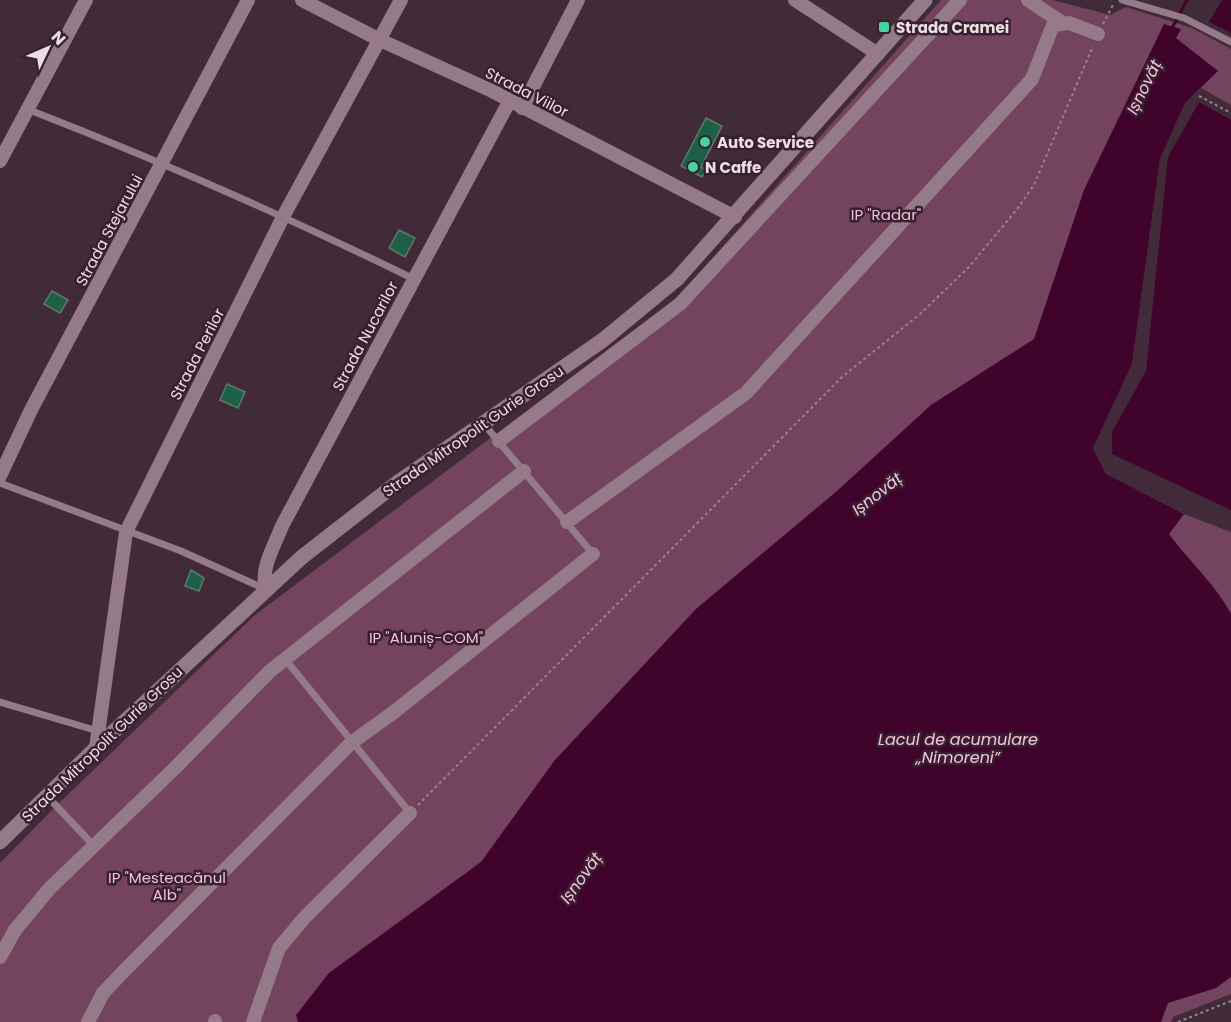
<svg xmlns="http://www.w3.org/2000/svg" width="1231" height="1022" viewBox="0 0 1231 1022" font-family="Poppins,sans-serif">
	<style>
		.green { fill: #73435f }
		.water { fill: #3f032c }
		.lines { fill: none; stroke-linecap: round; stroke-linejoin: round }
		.stream { stroke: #3f032c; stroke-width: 3 }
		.building { fill: #1d6047; stroke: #5c796b; stroke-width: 1.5 }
		.path { stroke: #96838d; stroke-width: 2; stroke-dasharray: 3 3; stroke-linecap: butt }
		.service { stroke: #957a89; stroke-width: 7 }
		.minor { stroke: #957a89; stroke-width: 14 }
		.secondary { stroke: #957a89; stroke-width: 15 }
		.poi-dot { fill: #45d49f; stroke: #37212e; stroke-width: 2 }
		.labels { text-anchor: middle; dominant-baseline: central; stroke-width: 5; stroke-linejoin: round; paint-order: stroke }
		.poi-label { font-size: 15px; font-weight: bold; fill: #eddee6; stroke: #37212e; text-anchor: start }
		.street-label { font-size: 15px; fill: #eddee6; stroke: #37212e }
		.park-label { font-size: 15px; fill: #f8bede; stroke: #37212e }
		.water-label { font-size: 16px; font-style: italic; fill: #fcc1e1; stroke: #37212e }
	</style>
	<rect width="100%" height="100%" fill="#422b38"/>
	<!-- green -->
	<polygon class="green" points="941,0 1052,0 1110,15 1126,7 1192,28 1231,49 1231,105 1201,88 1185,103 1160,159 1132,364 1093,448 1106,474 1184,514 1231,532 1231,994 1173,1017 1171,1022 1141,1022 489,872 306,1022 0,1022 0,863 59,803 255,615 679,296"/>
	<!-- water -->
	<g class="water">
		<polygon points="1222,0 1231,0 1231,33 1209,22"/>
		<path d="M1164 24 1181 29 1176 38 1218 71 1185 103 1160 159 1132 364 1093 448 1106 474 1184 514 1169 534C1189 561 1216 585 1231 614V977L1216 988 1168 1003 1161 1022H298L296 1015 329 973 481 862 555 760 696 609 837 491 931 405 1034 339 1084 190Z"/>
		<polygon points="1199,102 1231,120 1231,510 1112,454 1112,432 1146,371 1168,157"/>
	</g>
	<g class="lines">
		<!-- stream -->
		<polyline class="stream" points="1171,30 1187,0"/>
	</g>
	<!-- building -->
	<g class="building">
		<polygon points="706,118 722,126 701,167 706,170 702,177 681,166"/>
		<polygon points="399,230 415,238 405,257 389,248"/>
		<polygon points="52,291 68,300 60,313 44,304"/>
		<polygon points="227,384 245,392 238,408 220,400"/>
		<polygon points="191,570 204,578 199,591 185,586"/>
	</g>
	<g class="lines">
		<!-- path -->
		<g class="path">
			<polyline points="1103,24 1114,3"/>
			<polyline points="1199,96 1231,113"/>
			<polyline points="418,805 843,376 919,315 969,267 1018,208 1034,185 1093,46"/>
			<polyline points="1178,1022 1231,1001"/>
		</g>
		<!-- service -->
		<g class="service">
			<polyline points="1122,0 1184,18 1231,42"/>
			<path d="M27 109C161 161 285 216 414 279"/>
			<polyline points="483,423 593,554"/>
			<polyline points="0,483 181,551 265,589"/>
			<polyline points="285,659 410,813"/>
			<polyline points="0,702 98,731"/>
			<polyline points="47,796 94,846"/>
		</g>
		<!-- minor -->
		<g class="minor">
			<polyline points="302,0 380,40 492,91 735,217"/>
			<polyline points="795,0 878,54"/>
			<polyline points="1028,0 1061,22"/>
			<polyline points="522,108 578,0"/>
			<polyline points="0,161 86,0"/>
			<polyline points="499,441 680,304 960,0"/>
			<polyline points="0,476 31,410 248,0"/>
			<polyline points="567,522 746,393 1032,79 1053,25 1069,23 1098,34"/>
			<path d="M266 590C260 568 274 547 282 526L509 102"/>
			<polyline points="96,748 126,532 284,215 401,0"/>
			<polyline points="0,957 15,930 50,888 175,768 270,671 524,471"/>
			<polyline points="88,1022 103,993 123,972 351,743 394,712 593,554"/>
			<polyline points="215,1022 215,1021"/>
			<polyline points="253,1022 279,948 305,917 410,813"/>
		</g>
		<!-- secondary -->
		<polyline class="secondary" points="0,842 96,748 302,557 397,483 603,340 677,279 925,0"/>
	</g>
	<!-- markers -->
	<g class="poi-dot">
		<rect x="878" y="21" width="12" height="12" rx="3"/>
		<circle cx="705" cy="142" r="6"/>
		<circle cx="693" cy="167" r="6"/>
	</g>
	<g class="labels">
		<!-- poi labels -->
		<g class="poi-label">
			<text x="896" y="27">Strada Cramei</text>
			<text x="717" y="142">Auto Service</text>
			<text x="705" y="167">N Caffe</text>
		</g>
		<!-- street labels -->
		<g class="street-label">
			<text transform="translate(527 92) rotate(27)">Strada Viilor</text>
			<text transform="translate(109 230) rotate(-62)">Strada Stejarului</text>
			<text transform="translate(365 336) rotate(-62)">Strada Nucarilor</text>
			<text transform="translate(197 354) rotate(-63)">Strada Perilor</text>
			<text transform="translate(473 431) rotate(-35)">Strada Mitropolit Gurie Grosu</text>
			<text transform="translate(102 744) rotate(-44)">Strada Mitropolit Gurie Grosu</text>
		</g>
		<!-- park labels -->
		<g class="park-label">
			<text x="886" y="214">IP "Radar"</text>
			<text x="426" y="637">IP "Aluniș-COM"</text>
			<text x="167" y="877">IP "Mesteacănul<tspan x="167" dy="17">Alb"</tspan></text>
		</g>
		<!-- water labels -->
		<g class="water-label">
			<text transform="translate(1144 87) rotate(-64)">Ișnovăț</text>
			<text transform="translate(877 494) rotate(-38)">Ișnovăț</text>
			<text x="958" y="739">Lacul de acumulare<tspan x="958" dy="18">„Nimoreni”</tspan></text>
			<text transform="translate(581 878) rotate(-54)">Ișnovăț</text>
		</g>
	</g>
	<!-- north arrow -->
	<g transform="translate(48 48) rotate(46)" stroke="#37212e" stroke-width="4.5" paint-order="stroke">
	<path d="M0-4.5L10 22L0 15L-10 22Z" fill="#eddee6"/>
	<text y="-9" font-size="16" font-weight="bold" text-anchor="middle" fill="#eddee6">N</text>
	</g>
</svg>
